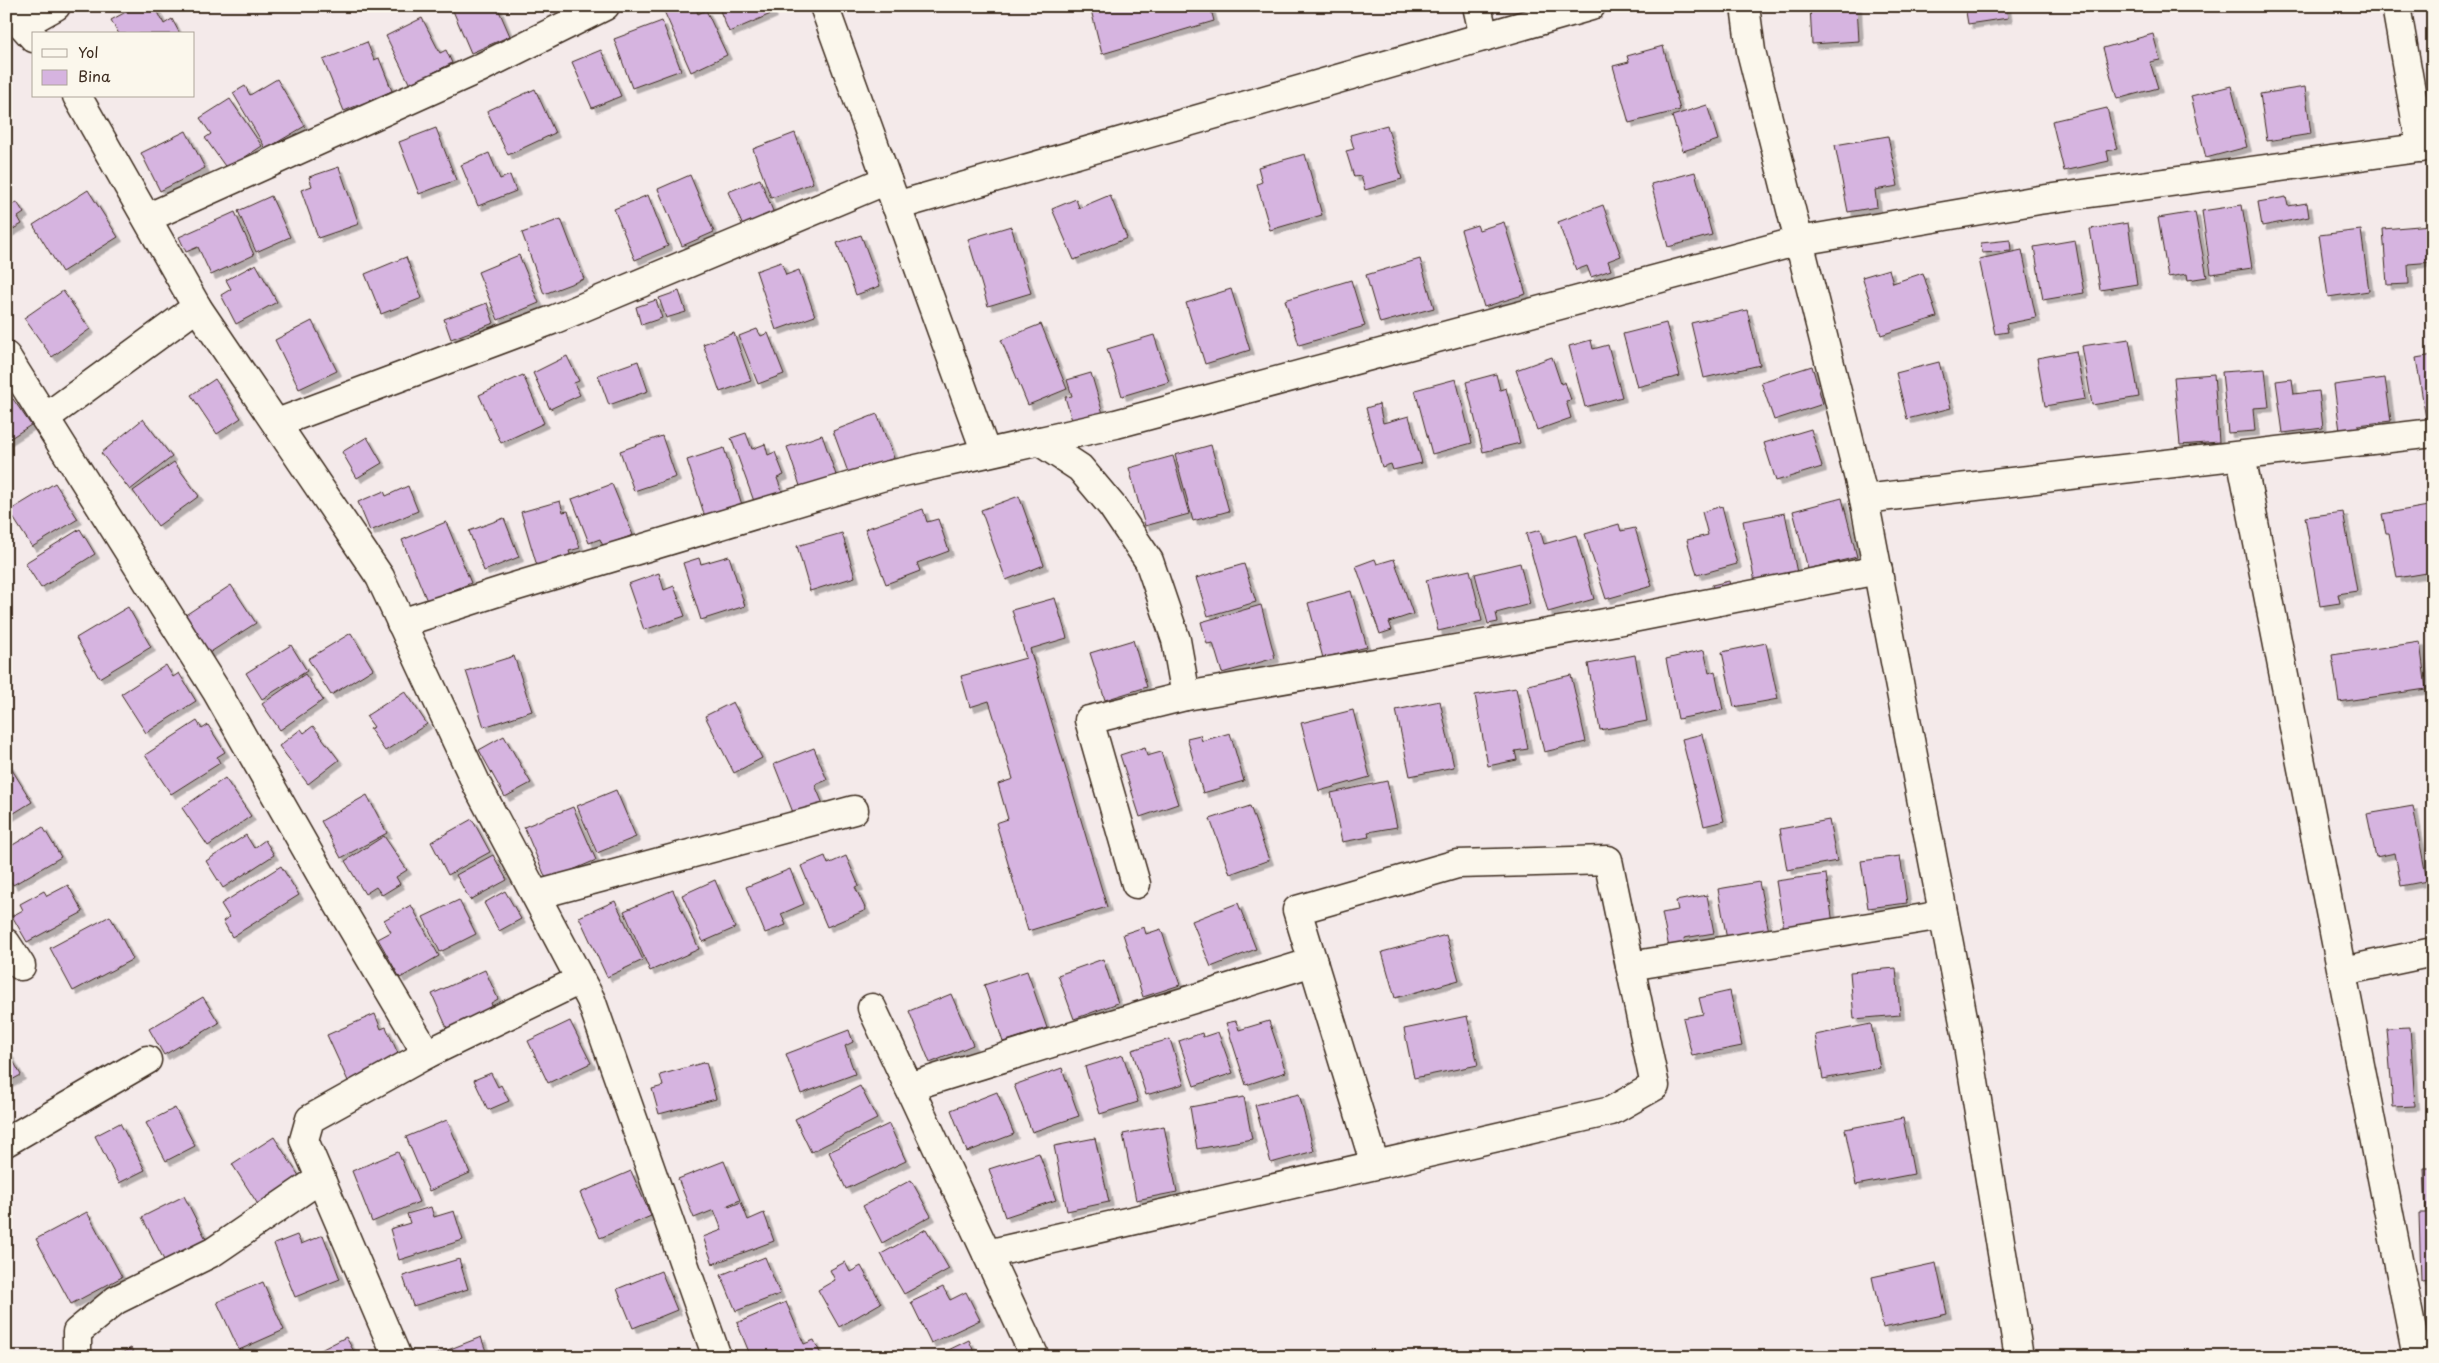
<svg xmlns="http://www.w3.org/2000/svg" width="2439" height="1363" viewBox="0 0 2439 1363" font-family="'Playpen Sans',sans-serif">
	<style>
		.building { fill: #d6b4e0; stroke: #3b2a1e; filter: url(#shadow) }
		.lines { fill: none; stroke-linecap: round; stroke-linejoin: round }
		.street-casing { stroke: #3b2a1e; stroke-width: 31 }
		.street { stroke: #fbf7ec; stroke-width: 28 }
	</style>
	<defs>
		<filter id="shadow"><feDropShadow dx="4.5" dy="4.5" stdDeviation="0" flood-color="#0004"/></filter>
	</defs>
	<rect width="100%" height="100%" fill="#f4eaea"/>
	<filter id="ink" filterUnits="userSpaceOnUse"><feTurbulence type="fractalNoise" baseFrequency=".02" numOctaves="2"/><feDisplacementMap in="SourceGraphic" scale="10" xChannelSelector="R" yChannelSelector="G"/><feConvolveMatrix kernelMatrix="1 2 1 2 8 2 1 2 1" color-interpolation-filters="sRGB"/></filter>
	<g filter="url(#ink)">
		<!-- building -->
		<g class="building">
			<polygon points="137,6 155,6 164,24 172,19 180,34 119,34 111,20"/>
			<polygon points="451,6 497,6 510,36 471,53"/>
			<polygon points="675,6 695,6 698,14 706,10 727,55 691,72 664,11"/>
			<polygon points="718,6 769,6 773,13 729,32"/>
			<polygon points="1090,6 1210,6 1214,21 1102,54"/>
			<polygon points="1810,6 1857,6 1859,41 1812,44"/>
			<polygon points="1965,6 2006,6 2008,18 1968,24"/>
			<polygon points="422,18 440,53 446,50 452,63 410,85 386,36"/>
			<polygon points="662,21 681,70 632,88 614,39"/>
			<polygon points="2153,34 2160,60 2150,62 2158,88 2117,99 2103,48"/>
			<polygon points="367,42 374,60 379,58 392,91 344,111 323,60"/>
			<polygon points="1663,46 1680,110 1629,123 1613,66 1629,62 1627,56"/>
			<polygon points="601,50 621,96 592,108 572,62"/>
			<polygon points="277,79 305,126 266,149 233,93 245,86 250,95"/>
			<polygon points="2231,86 2247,147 2206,158 2191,96"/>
			<polygon points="2305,87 2311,134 2267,141 2260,94"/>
			<polygon points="535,89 555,133 508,155 487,111"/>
			<polygon points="230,99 262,146 227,169 205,138 211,134 200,118"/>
			<polygon points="1707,105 1718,140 1683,151 1672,116"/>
			<polygon points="2107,108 2117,149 2107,151 2109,161 2064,171 2052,121"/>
			<polygon points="1387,125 1402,179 1365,190 1361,176 1354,177 1346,151 1354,149 1350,135"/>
			<polygon points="436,128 456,180 419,194 399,142"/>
			<polygon points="186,131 205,168 160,191 141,153"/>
			<polygon points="795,133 813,183 771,198 753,149"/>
			<polygon points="1888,136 1898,186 1875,190 1877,207 1848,212 1835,145"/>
			<polygon points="489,153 500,179 510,175 516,191 478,206 461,165"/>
			<polygon points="1305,154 1322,215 1270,230 1257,184 1262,182 1258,167"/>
			<polygon points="339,167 359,224 318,238 301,190 312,186 309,177"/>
			<polygon points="1695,172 1712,235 1668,247 1651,184"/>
			<polygon points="690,175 714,232 682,246 658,189"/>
			<polygon points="760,179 777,221 746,233 728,192"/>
			<polygon points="88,190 118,237 62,272 33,225"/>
			<polygon points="648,195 668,246 635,260 614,209"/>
			<polygon points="1110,195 1127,238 1074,260 1052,209 1076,199 1079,208"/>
			<polygon points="6,196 12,205 17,202 24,213 18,217 22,224 6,233"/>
			<polygon points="271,196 290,237 256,252 238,211"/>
			<polygon points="2286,197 2288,206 2307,203 2309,217 2262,226 2258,202"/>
			<polygon points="1603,205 1621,256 1608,261 1611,270 1591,277 1587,266 1576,270 1558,222"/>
			<polygon points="2242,205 2252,268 2211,274 2202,211"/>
			<polygon points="235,212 254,255 211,275 198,247 186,252 179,237"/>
			<polygon points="2195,212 2207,277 2188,280 2187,274 2168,277 2158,218"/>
			<polygon points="2430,212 2433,212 2433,262 2408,264 2409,284 2387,285 2383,229 2431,225"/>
			<polygon points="561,219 584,279 544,294 522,233"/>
			<polygon points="1504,222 1526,294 1484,307 1461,230 1477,225 1479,230"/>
			<polygon points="2128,223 2137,284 2100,290 2090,229"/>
			<polygon points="1011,226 1031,293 988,306 968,239"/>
			<polygon points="2361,230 2369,291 2328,297 2319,235"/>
			<polygon points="861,235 880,286 856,295 837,243"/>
			<polygon points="2010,240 2011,251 1982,253 1981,243"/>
			<polygon points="2075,240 2084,293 2043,300 2034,247"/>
			<polygon points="2022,250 2036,318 2006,324 2008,332 1995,334 1979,259"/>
			<polygon points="519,255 539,303 498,320 478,272"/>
			<polygon points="406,257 422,298 381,314 365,274"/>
			<polygon points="1420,259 1434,308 1380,323 1366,275"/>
			<polygon points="781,262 786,275 799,270 815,316 776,330 756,271"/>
			<polygon points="256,264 277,302 236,324 221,295 231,289 226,280"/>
			<polygon points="1889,269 1893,283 1923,273 1937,317 1881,335 1862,277"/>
			<polygon points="1351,280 1365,326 1299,345 1285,300"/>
			<polygon points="1231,289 1250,350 1205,364 1186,303"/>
			<polygon points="63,291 90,329 52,357 24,318"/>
			<polygon points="679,291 686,312 666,318 659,298"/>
			<polygon points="656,300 662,318 641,325 636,307"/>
			<polygon points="487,303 494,323 451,339 444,319"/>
			<polygon points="1747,310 1760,365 1704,378 1691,323"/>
			<polygon points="312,321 337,371 299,389 275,340"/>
			<polygon points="1666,323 1680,376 1637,387 1623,334"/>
			<polygon points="1041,324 1067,389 1028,405 1001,340"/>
			<polygon points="757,329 761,336 768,333 784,374 758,384 739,336"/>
			<polygon points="734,333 751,381 720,392 703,344"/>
			<polygon points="1154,335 1169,382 1122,396 1107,349"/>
			<polygon points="2129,339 2139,397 2092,405 2082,346"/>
			<polygon points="1591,340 1593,349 1608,345 1622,397 1585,407 1569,346"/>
			<polygon points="2076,351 2085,399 2045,406 2037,358"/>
			<polygon points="2433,355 2433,418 2426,419 2416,358"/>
			<polygon points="567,356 579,381 574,383 580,395 550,409 533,373"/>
			<polygon points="1552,357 1561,384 1565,382 1571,400 1566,401 1571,418 1537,430 1516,370"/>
			<polygon points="638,361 648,391 609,405 598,375"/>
			<polygon points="1939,362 1951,408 1907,419 1896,373"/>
			<polygon points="1812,366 1823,404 1774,420 1761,382"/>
			<polygon points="2265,369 2269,407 2253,408 2255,431 2228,433 2222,372"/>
			<polygon points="1091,373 1104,417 1074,427 1065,397 1072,396 1067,380"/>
			<polygon points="1496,374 1500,390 1506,388 1520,443 1483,452 1466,382"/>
			<polygon points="2214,374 2219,442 2180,445 2174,377"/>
			<polygon points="523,375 544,423 501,443 479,395"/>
			<polygon points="2385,378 2391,421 2358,425 2360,436 2341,439 2334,385"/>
			<polygon points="215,379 241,418 217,434 191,395"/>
			<polygon points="1456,379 1472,443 1432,454 1415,390"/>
			<polygon points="2292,379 2294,394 2319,391 2323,428 2283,433 2276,381"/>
			<polygon points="13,399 31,425 6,441 6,403"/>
			<polygon points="1379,404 1383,423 1409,416 1422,463 1393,470 1391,464 1382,467 1366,408"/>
			<polygon points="877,414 894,458 849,475 833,431"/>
			<polygon points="143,419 172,457 130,490 101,453"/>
			<polygon points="1811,429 1822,467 1776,481 1764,443"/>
			<polygon points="746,433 752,449 765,444 768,455 775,452 784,475 777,478 783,494 755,504 731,438"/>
			<polygon points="822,435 836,475 822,480 824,486 801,489 787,447"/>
			<polygon points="662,436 676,477 634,491 620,451"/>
			<polygon points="367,437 382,463 357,478 342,452"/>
			<polygon points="1211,445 1229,511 1193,521 1175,455"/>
			<polygon points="724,448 743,508 706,520 687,460"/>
			<polygon points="1173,456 1189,514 1145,526 1129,468"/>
			<polygon points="174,462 199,496 158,526 133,491"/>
			<polygon points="55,483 78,519 32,547 9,511"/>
			<polygon points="612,484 633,535 603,546 600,539 589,543 572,499"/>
			<polygon points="408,486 418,511 370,531 358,502 384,491 386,496"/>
			<polygon points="1019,496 1044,565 1006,580 981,510"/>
			<polygon points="1842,498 1857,557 1808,569 1793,511"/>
			<polygon points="560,501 563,512 568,511 580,548 569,551 571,557 537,566 521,512"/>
			<polygon points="1722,506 1737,564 1697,575 1687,540 1708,535 1702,512"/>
			<polygon points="2428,506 2433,535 2433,572 2397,578 2389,533 2386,533 2382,514"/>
			<polygon points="923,509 927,522 938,519 949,551 917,563 920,571 886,584 865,529"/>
			<polygon points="2343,512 2357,591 2338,594 2340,603 2320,606 2305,517"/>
			<polygon points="1785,513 1797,573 1755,582 1743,521"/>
			<polygon points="504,518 519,557 484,571 469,531"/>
			<polygon points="446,522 471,583 427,601 402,540"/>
			<polygon points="1619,524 1621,531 1635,528 1652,586 1606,599 1585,534"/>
			<polygon points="80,529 95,554 41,588 25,563"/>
			<polygon points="1540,530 1544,544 1576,535 1594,599 1548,612 1526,534"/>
			<polygon points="842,533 855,577 810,591 797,546"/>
			<polygon points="729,556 745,606 701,620 683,563 699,558 701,564"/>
			<polygon points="1375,559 1377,564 1394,559 1413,614 1389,622 1392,630 1380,634 1356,566"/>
			<polygon points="1520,563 1530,604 1496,613 1498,622 1488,624 1475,574"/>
			<polygon points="1244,564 1256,602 1208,616 1196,578"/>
			<polygon points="1470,570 1482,621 1438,631 1426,580"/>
			<polygon points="659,573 664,590 674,586 685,616 644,630 628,584"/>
			<polygon points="1729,581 1733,597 1715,601 1712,585"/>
			<polygon points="231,585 256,623 209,653 184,616"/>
			<polygon points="1351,591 1367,647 1323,658 1308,603"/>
			<polygon points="1055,598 1067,638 1030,649 1107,907 1028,931 996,823 1008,819 998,784 1013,779 989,701 970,707 961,676 1026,658 1012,610"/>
			<polygon points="1261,605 1275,658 1222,673 1213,643 1207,644 1201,622"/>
			<polygon points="128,607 151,647 99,678 76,638"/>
			<polygon points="351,633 373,669 331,695 308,659"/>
			<polygon points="1133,640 1147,687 1105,700 1090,653"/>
			<polygon points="2420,642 2426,689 2339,702 2332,655"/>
			<polygon points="1766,643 1778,699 1734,707 1722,652"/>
			<polygon points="291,645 307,671 262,699 246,673"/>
			<polygon points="1704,650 1709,673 1715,671 1723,710 1678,719 1666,659"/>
			<polygon points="1635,655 1647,721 1600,730 1588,664"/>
			<polygon points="514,656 532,711 484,727 466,671"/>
			<polygon points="166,665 173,677 179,673 196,701 146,733 121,694"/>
			<polygon points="305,674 323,700 280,730 262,704"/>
			<polygon points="1571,675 1586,742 1544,752 1528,685"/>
			<polygon points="1516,688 1528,749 1515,751 1517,760 1488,766 1475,695"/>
			<polygon points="405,691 427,724 385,751 370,729 374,727 366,716"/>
			<polygon points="1440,701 1454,767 1410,776 1396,710"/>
			<polygon points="733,702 762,758 734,773 705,716"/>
			<polygon points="1353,710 1370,777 1319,791 1301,723"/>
			<polygon points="197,721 202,729 208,725 225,752 217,757 220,763 171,794 145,755"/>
			<polygon points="313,726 339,760 308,784 279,746 301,729 304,733"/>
			<polygon points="1230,733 1244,781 1203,793 1187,738 1200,735 1202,741"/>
			<polygon points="1702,734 1724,821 1704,826 1682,739"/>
			<polygon points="504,736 531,783 505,797 479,750"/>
			<polygon points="1145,747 1147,756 1161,752 1178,804 1140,817 1120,755"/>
			<polygon points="814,748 827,780 815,785 823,804 794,815 774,764"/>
			<polygon points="6,760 32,802 6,818"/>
			<polygon points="225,778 251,816 208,846 182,808"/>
			<polygon points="1387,781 1397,827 1368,832 1369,837 1342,842 1331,793"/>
			<polygon points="616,790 636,837 597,853 577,806"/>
			<polygon points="367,795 387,833 341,858 321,821"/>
			<polygon points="1250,806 1269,860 1230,874 1210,819"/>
			<polygon points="2413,806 2427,881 2401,886 2395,853 2376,857 2367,814"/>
			<polygon points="573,807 596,860 547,881 524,827"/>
			<polygon points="472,819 490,852 448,875 431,842"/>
			<polygon points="1829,820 1837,861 1787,870 1780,829"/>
			<polygon points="43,827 61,857 13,885 6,873 6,849"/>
			<polygon points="246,835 254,848 265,840 274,855 223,888 206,861"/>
			<polygon points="384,836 407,870 396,877 400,884 382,895 376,887 365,894 345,861"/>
			<polygon points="493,855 507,880 470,900 456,875"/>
			<polygon points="825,856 828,864 846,856 859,886 855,887 866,910 827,927 801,866"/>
			<polygon points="1900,856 1907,903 1868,908 1861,861"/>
			<polygon points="281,866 299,895 232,937 223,921 229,917 221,904"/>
			<polygon points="790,869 804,904 781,914 786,925 765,933 746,887"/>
			<polygon points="1826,874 1833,924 1784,930 1776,881"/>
			<polygon points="715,880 735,928 703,942 682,895"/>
			<polygon points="1759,882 1769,932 1727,940 1718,889"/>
			<polygon points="68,885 83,912 27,942 12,916 23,910 20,904 44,891 47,896"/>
			<polygon points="673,890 699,949 650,971 624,911"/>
			<polygon points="505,891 521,919 499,931 484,903"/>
			<polygon points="1707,895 1714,933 1684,938 1686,950 1670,953 1662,913 1678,910 1676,901"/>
			<polygon points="459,900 476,934 440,952 423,917"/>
			<polygon points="615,901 643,960 607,977 579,917"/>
			<polygon points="1238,903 1256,949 1211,967 1192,921"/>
			<polygon points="411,905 439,956 400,978 378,939 391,932 384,920"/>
			<polygon points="110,916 133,959 73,991 50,948"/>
			<polygon points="1144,927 1146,934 1161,929 1180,985 1143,997 1123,934"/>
			<polygon points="1446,935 1459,980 1395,998 1382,952"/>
			<polygon points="1103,959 1118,1003 1074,1019 1058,975"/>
			<polygon points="1896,968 1900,1015 1854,1019 1850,972"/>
			<polygon points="485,970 498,999 491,1003 497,1017 451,1037 432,994"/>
			<polygon points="1027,971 1047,1028 1003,1042 984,985"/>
			<polygon points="1730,991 1742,1046 1692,1056 1683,1018 1703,1014 1699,998"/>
			<polygon points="951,994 973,1045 930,1063 909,1011"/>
			<polygon points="203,997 219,1023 164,1055 149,1029"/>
			<polygon points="375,1014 381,1029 386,1027 400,1058 348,1081 327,1035"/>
			<polygon points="1467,1016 1478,1065 1414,1078 1404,1029"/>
			<polygon points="570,1021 591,1063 548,1083 528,1041"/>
			<polygon points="1236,1021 1239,1030 1269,1021 1286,1072 1246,1085 1226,1023"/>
			<polygon points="1871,1024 1880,1068 1823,1079 1815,1035"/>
			<polygon points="2410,1027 2415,1106 2393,1107 2387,1028"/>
			<polygon points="849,1030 853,1042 845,1046 855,1074 801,1094 786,1054"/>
			<polygon points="1218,1032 1233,1073 1194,1086 1179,1041 1202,1033 1203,1037"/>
			<polygon points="1170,1039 1184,1084 1146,1095 1132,1050"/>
			<polygon points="6,1048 21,1075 6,1083"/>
			<polygon points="1123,1055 1138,1102 1100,1114 1085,1067"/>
			<polygon points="706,1062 716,1099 659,1114 652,1089 663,1086 660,1075"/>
			<polygon points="1062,1068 1079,1116 1032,1132 1014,1085"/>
			<polygon points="491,1073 498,1087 501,1085 509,1101 488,1110 474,1080"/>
			<polygon points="860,1086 877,1119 811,1152 795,1119"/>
			<polygon points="997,1092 1014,1134 967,1152 951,1110"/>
			<polygon points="1299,1094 1314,1151 1271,1163 1255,1105"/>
			<polygon points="1244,1097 1252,1139 1197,1149 1190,1107"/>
			<polygon points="175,1108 195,1146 166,1161 146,1123"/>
			<polygon points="1903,1118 1914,1174 1856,1185 1845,1129"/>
			<polygon points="447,1120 470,1173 429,1191 406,1137"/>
			<polygon points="120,1123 145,1170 119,1183 95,1136"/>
			<polygon points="889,1124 906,1161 846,1189 829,1152"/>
			<polygon points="1164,1126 1177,1192 1136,1200 1123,1134"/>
			<polygon points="274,1137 301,1179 259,1206 232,1164"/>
			<polygon points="1095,1138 1109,1202 1067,1211 1054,1146"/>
			<polygon points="398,1152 419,1202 372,1222 352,1171"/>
			<polygon points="1039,1153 1056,1200 1005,1217 989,1169"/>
			<polygon points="724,1161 740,1200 728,1205 729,1207 741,1202 748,1220 764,1213 774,1241 713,1264 703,1237 722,1230 714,1210 694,1218 678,1179"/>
			<polygon points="2424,1168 2433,1168 2433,1280 2421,1281 2419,1213 2426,1213"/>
			<polygon points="631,1171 651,1216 600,1238 580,1193"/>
			<polygon points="911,1180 931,1216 882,1243 863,1206"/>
			<polygon points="184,1196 207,1241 165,1262 142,1217"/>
			<polygon points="431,1207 434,1217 454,1211 463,1240 399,1260 390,1229 410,1223 407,1214"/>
			<polygon points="87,1212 122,1277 71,1304 36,1239"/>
			<polygon points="926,1229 949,1269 904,1294 881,1254"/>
			<polygon points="297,1235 301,1244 323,1235 340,1279 295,1297 274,1244"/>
			<polygon points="765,1257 780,1294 736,1311 721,1275"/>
			<polygon points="459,1259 468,1289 413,1306 403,1276"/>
			<polygon points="845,1262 850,1272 861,1266 881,1303 839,1327 818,1290 835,1280 830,1270"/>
			<polygon points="1936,1263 1947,1314 1883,1328 1872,1277"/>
			<polygon points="661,1271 677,1310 633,1328 617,1289"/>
			<polygon points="263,1282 284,1330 239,1350 217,1302"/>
			<polygon points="943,1287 950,1300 966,1292 980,1320 931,1343 911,1302"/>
			<polygon points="786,1302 804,1344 814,1340 822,1357 751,1357 737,1323"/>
			<polygon points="346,1337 357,1357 320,1357 317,1352"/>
			<polygon points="481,1337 488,1357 430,1357"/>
			<polygon points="969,1340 976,1357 934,1357"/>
			<polygon points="131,1348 136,1357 114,1357"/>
		</g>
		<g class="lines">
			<!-- street casing -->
			<g class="street-casing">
				<g id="street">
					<polyline points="824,6 986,453"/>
					<polyline points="1477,6 1484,37"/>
					<polyline points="1745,6 1751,51 1864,499 1966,1033 2019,1357"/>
					<polyline points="2396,6 2421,148"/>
					<polyline points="6,7 34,38"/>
					<polyline points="22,25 56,6"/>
					<polyline points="77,96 197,307 380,577 478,787 591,1000 717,1357"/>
					<polyline points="896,206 1591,6"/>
					<polyline points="147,218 480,68 605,6"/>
					<polyline points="6,356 217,692 324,880 427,1054"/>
					<polyline points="45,418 197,307"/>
					<polyline points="277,423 555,319 887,180"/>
					<polyline points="1039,441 1080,468 1112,506 1149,561 1176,640 1186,696 1628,619 1878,570"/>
					<polyline points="2241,456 2417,1357"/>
					<polyline points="1864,499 2433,433"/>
					<polyline points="401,623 507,589 881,477 1116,424 1799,241 2039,200 2433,146"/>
					<polyline points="1136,884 1089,720 1186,696"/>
					<polyline points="536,895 854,810"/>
					<polyline points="6,943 21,966"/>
					<polyline points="1630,966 1943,915"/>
					<polyline points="2343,971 2433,952"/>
					<polyline points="872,1008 1035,1357"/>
					<polyline points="909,1087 1313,962"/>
					<polyline points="6,1142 147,1060"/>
					<polyline points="987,1254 1611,1111 1655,1086 1608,860 1457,864 1297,910 1375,1165"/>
					<polyline points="77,1357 77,1332 116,1300 213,1252 321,1178"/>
					<polyline points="397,1357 304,1140 310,1119 427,1054 580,980"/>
				</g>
			</g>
			<!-- street -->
			<use href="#street" class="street"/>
		</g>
	</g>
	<!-- margin -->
	<rect width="2439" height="1363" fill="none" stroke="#fbf7ec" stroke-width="25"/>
	<rect x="12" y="12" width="2414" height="1338" fill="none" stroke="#3b2a1e" stroke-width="2" filter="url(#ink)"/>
	<!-- legend -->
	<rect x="32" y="32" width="162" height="65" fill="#fbf7ec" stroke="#aea59a"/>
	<rect x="42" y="49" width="25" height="8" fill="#fbf7ec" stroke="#aea59a"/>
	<text x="78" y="58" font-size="15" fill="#3b2a1e">Yol</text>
	<rect x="42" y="70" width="25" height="15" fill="#d6b4e0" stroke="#aea59a"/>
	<text x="78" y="82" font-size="15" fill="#3b2a1e">Bina</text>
</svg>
